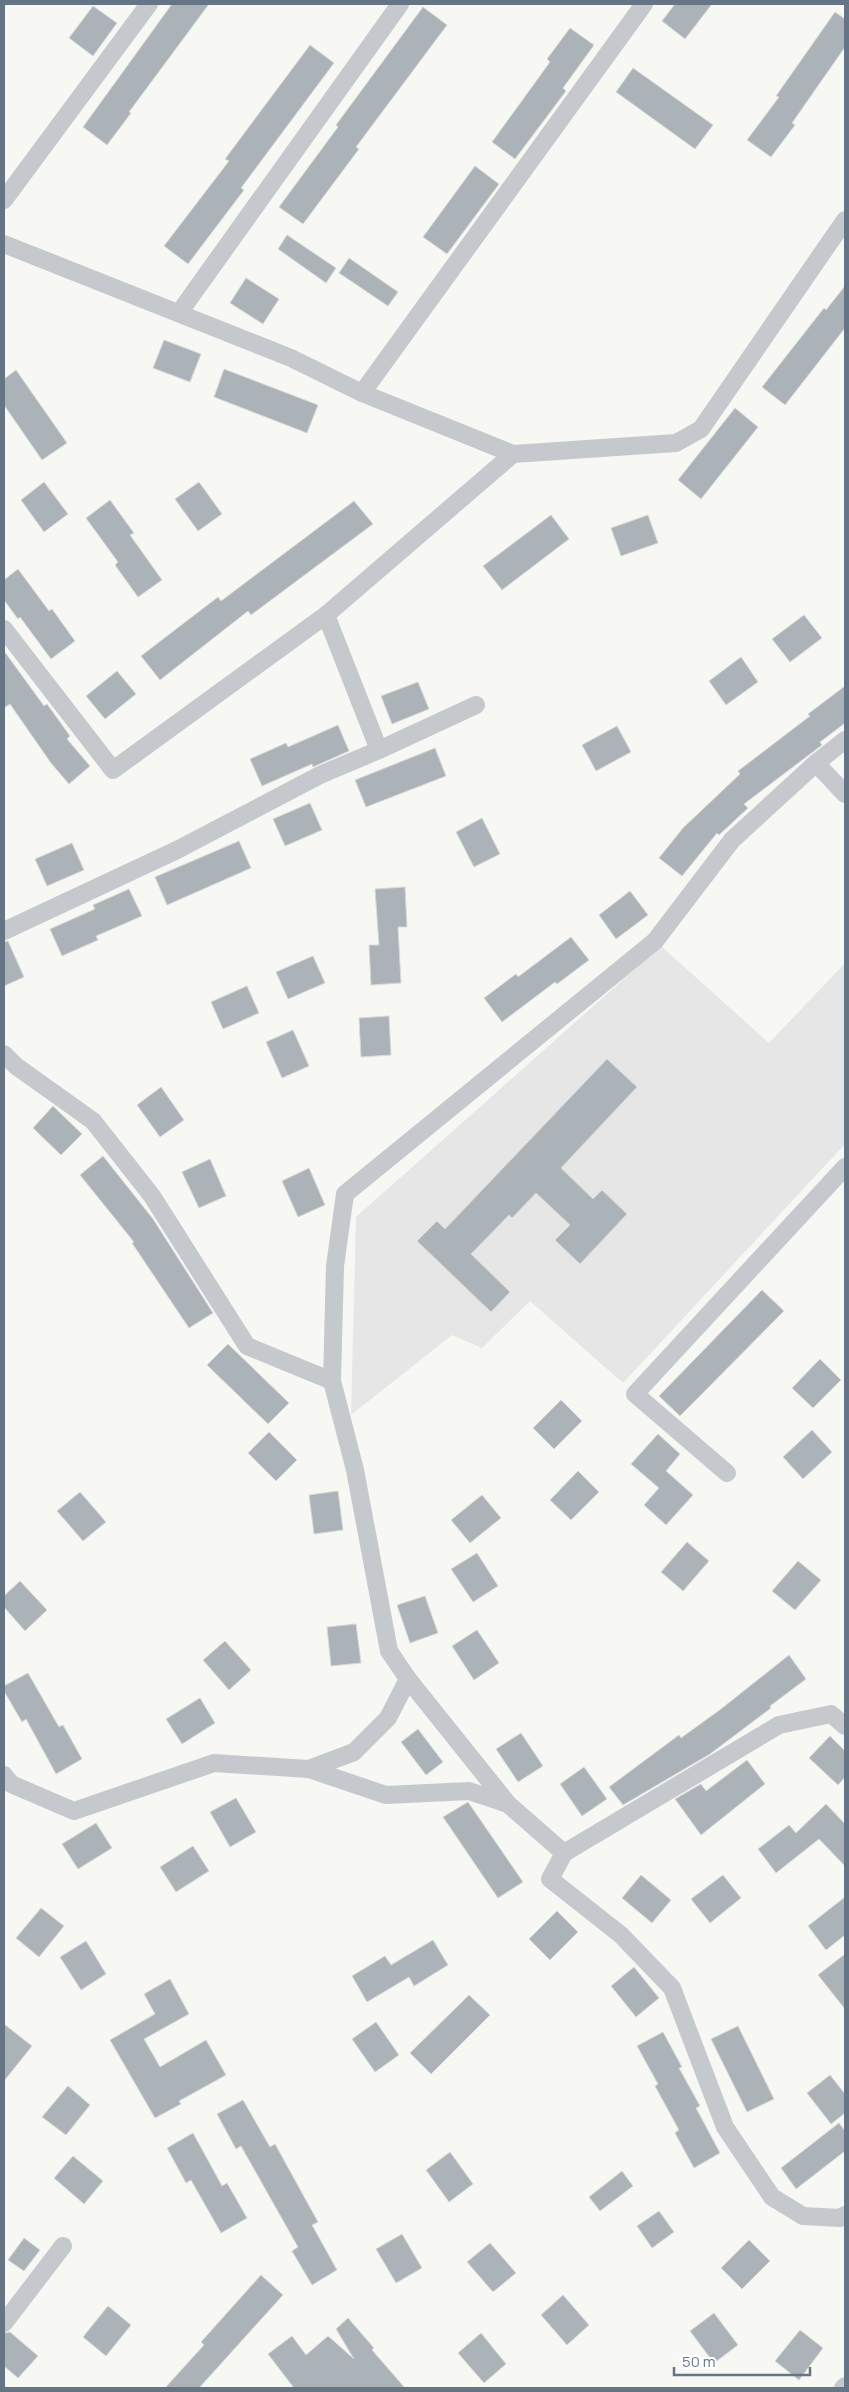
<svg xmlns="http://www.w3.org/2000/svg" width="849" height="2392" viewBox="0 0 849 2392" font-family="Manrope,sans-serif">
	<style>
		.built { fill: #e5e6e5 }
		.building { fill: #abb3b9; stroke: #d9d9d6 }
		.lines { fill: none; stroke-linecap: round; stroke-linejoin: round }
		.minor { stroke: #c5c8cc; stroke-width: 18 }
	</style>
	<rect width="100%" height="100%" fill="#f7f7f4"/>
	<!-- built -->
	<polygon class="built" points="661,946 769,1043 845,963 845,1144 623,1383 530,1301 482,1348 452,1335 351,1415 356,1217"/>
	<!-- building -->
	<g class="building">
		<polygon points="172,4 209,4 129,112 131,113 107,145 83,127"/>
		<polygon points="675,4 712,4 685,39 662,21"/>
		<polygon points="93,6 117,23 93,56 69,38"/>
		<polygon points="423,7 447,25 356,147 359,149 303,224 279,207 338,127 336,125"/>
		<polygon points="835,12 845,19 845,47 792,123 795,125 771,157 747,140 779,97 776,96"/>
		<polygon points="570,28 594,45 563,88 566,91 515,159 492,142 550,62 547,59"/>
		<polygon points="310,45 334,63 241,188 244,190 188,264 164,246 229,161 225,159"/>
		<polygon points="633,68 713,125 695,149 616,92"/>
		<polygon points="475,166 499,184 447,254 423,237"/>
		<polygon points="287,235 336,268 326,283 278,249"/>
		<polygon points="349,258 398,292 388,306 339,273"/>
		<polygon points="246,278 279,299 263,324 230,303"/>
		<polygon points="845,286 845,328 785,405 762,387 824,308 826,310"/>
		<polygon points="164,340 201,354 190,382 153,368"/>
		<polygon points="224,369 318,405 307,433 214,397"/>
		<polygon points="16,370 67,443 42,460 4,405 4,379"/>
		<polygon points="735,408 758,427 701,499 678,480"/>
		<polygon points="44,482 68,514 44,532 21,500"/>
		<polygon points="199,482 222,514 198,531 175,499"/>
		<polygon points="110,500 134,533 130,535 162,580 138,597 115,565 118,562 86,518"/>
		<polygon points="354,501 373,524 251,615 248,611 160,680 141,656 218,597 221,601"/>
		<polygon points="551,515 569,539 502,590 483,566"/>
		<polygon points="648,515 658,543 621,556 611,528"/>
		<polygon points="18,569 49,611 52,609 75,641 51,659 20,617 18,619 4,600 4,580"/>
		<polygon points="804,615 822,638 790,662 772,639"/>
		<polygon points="4,651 44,706 47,704 70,736 67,739 90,766 69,784 51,763 10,704 4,708"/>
		<polygon points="741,657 758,682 726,705 709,681"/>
		<polygon points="117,671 136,694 105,719 86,696"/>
		<polygon points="418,682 429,709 392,724 381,696"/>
		<polygon points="845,686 845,723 820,742 822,745 744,804 748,808 719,835 717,833 682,876 659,858 683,828 740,774 738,771 810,716 808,714"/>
		<polygon points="338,725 349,751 313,767 312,764 262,786 250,759 286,743 288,747"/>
		<polygon points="617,726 631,752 596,771 582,745"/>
		<polygon points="435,748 446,776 366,807 355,780"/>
		<polygon points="310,803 322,830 285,846 273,819"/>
		<polygon points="482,818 500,854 474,867 456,832"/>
		<polygon points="239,841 251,868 167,905 155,877"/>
		<polygon points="72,843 84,870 47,886 35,859"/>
		<polygon points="405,887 407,927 398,927 401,983 371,985 369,945 379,945 375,889"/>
		<polygon points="129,889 142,916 96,936 98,940 62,956 50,929 95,909 93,905"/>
		<polygon points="630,891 648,915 616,939 599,915"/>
		<polygon points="571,937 589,960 557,984 555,982 502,1022 484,998 516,974 518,977"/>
		<polygon points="8,941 24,977 4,986 4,942"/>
		<polygon points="313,956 325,983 288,999 276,972"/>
		<polygon points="247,986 259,1013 223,1029 211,1002"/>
		<polygon points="389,1016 391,1055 361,1057 359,1018"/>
		<polygon points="293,1030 309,1066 282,1078 266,1042"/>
		<polygon points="607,1059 637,1087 561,1168 593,1199 602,1190 627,1214 580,1264 555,1240 570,1225 536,1193 512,1218 509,1215 471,1254 510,1292 491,1312 417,1241 437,1221 445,1229"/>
		<polygon points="161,1087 184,1120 160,1137 137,1105"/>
		<polygon points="53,1106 82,1134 61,1155 33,1128"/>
		<polygon points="103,1156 153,1219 213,1313 189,1328 132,1243 134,1242 80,1175"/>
		<polygon points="210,1159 226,1196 199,1208 182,1172"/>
		<polygon points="309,1168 325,1205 298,1217 282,1181"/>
		<polygon points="762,1290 784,1311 680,1416 659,1396"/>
		<polygon points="228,1344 289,1403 268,1424 207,1365"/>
		<polygon points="820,1359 841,1380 813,1408 792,1388"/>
		<polygon points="561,1400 582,1421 554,1449 533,1428"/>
		<polygon points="812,1430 832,1452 803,1479 783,1457"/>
		<polygon points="269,1432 297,1460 276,1481 248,1453"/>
		<polygon points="658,1434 680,1454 666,1471 693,1495 666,1525 644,1505 659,1488 631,1464"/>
		<polygon points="578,1471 599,1492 571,1520 550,1500"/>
		<polygon points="338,1491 343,1530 314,1534 309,1495"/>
		<polygon points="80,1492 106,1522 83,1541 57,1511"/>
		<polygon points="482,1495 501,1518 470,1543 451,1520"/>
		<polygon points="687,1542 709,1561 683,1591 661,1572"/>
		<polygon points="477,1553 498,1586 473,1602 451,1569"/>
		<polygon points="798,1561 821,1580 795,1610 772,1591"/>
		<polygon points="20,1581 47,1610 25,1631 4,1607 4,1596"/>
		<polygon points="425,1596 438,1633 410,1643 397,1605"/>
		<polygon points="356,1624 361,1663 331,1666 327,1627"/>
		<polygon points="477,1630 499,1663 474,1680 452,1646"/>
		<polygon points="225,1641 251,1670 229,1690 203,1660"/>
		<polygon points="789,1655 806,1679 770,1706 771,1708 710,1754 623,1805 609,1787 679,1735 681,1738 721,1709"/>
		<polygon points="28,1673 59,1727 63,1725 82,1759 56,1774 26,1719 22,1722 4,1691 4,1686"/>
		<polygon points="200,1698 215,1723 182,1744 166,1719"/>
		<polygon points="418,1729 443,1762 426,1775 401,1742"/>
		<polygon points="521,1733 543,1766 518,1782 496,1749"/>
		<polygon points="830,1736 845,1751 845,1777 838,1785 809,1758"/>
		<polygon points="747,1760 765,1784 701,1835 675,1799 701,1784 706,1791"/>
		<polygon points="584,1767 607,1799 582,1816 560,1784"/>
		<polygon points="236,1798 256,1832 230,1847 210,1812"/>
		<polygon points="468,1802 523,1882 498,1898 443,1817"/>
		<polygon points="826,1804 845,1824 845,1866 819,1839 776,1873 758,1849 789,1825 796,1833"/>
		<polygon points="96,1823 112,1848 78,1869 62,1844"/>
		<polygon points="193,1846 209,1871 176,1892 160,1867"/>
		<polygon points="641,1875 671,1900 652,1923 622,1898"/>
		<polygon points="723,1875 741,1898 710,1923 691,1899"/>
		<polygon points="845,1897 845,1935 826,1950 808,1926"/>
		<polygon points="41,1908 64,1926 39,1957 16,1938"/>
		<polygon points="557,1911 578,1932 550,1960 529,1939"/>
		<polygon points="433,1940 448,1965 414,1986 409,1977 367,2002 352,1976 385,1956 391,1965"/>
		<polygon points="86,1941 106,1974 81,1990 60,1957"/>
		<polygon points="845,1954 845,2009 818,1975"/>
		<polygon points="634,1967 659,1998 636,2017 611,1986"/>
		<polygon points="170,1979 189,2014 144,2039 160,2067 206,2040 226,2075 179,2101 181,2104 155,2118 110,2040 155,2014 144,1994"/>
		<polygon points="469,1995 490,2015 431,2074 410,2053"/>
		<polygon points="376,2022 399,2055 375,2072 352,2039"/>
		<polygon points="4,2024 32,2046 4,2081"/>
		<polygon points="738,2026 774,2099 747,2112 711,2039"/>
		<polygon points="663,2032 682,2067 679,2068 700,2106 696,2108 720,2153 694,2168 675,2133 679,2130 655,2086 658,2084 637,2046"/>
		<polygon points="830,2075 845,2094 845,2113 831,2124 807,2093"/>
		<polygon points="68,2086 90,2105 66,2135 42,2117"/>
		<polygon points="243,2100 270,2147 275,2144 318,2222 312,2225 337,2270 312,2285 292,2251 298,2247 241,2146 236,2149 217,2114"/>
		<polygon points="839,2123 845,2131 845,2151 796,2189 781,2168"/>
		<polygon points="193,2133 222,2186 227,2183 247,2218 221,2233 191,2180 186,2183 167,2148"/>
		<polygon points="450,2152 473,2184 449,2202 426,2170"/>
		<polygon points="73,2156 103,2181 84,2204 54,2178"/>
		<polygon points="622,2171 633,2186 600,2211 589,2197"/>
		<polygon points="659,2211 674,2232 652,2248 637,2226"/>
		<polygon points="402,2234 422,2268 396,2283 376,2249"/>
		<polygon points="24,2238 40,2250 24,2271 8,2260"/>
		<polygon points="749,2240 770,2261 742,2289 721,2268"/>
		<polygon points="490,2243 516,2273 493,2292 467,2262"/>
		<polygon points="261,2275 283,2295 199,2388 165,2388 204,2345 201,2342"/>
		<polygon points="563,2295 589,2325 567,2345 541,2315"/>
		<polygon points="108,2306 131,2325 106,2356 83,2337"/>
		<polygon points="714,2313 738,2345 714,2363 690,2331"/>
		<polygon points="348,2318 374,2348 372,2350 405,2388 294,2388 268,2354 292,2336 306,2355 328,2336 354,2359 336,2329"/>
		<polygon points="800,2330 823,2348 799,2380 775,2361"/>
		<polygon points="10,2332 38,2356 18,2378 4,2366 4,2333"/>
		<polygon points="481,2333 506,2364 484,2383 458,2353"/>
	</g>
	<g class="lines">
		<!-- minor -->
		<g class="minor">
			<polyline points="4,200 149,4"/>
			<polyline points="4,244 291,358 362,393 513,454 676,443 701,429 845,220"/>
			<polyline points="179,313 400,4"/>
			<polyline points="362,393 644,4"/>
			<polyline points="326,615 379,750"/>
			<polyline points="4,629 113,770 326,615 513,454"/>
			<polyline points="816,763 845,794"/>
			<polyline points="4,931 177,850 320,775 379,750 476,705"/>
			<polyline points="4,1054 16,1066 93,1121 152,1196 247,1346 332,1381"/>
			<polyline points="727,1473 635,1394 845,1167"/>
			<polyline points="408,1679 389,1651 355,1470 332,1381 335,1266 345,1194 655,941 732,840 816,763 845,740"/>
			<polyline points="845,1726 831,1714 779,1725 564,1853 550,1879 621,1935 672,1988 725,2127 772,2197 803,2216 840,2218 845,2215"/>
			<polyline points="309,1769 354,1752 388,1718 408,1679 508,1804"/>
			<polyline points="4,1775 11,1784 74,1811 214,1763 309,1769 386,1795 469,1791 508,1804 564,1853"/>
			<polyline points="4,2323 63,2246"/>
			<polyline points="843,2388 845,2386"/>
		</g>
	</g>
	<!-- border -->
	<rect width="849" height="2392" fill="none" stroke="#657586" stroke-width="10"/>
	<!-- scale -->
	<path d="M674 2367v8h136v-8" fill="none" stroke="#657586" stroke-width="2.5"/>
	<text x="682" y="2367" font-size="15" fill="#657586" stroke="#ffffff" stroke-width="4" paint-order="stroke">50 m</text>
</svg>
